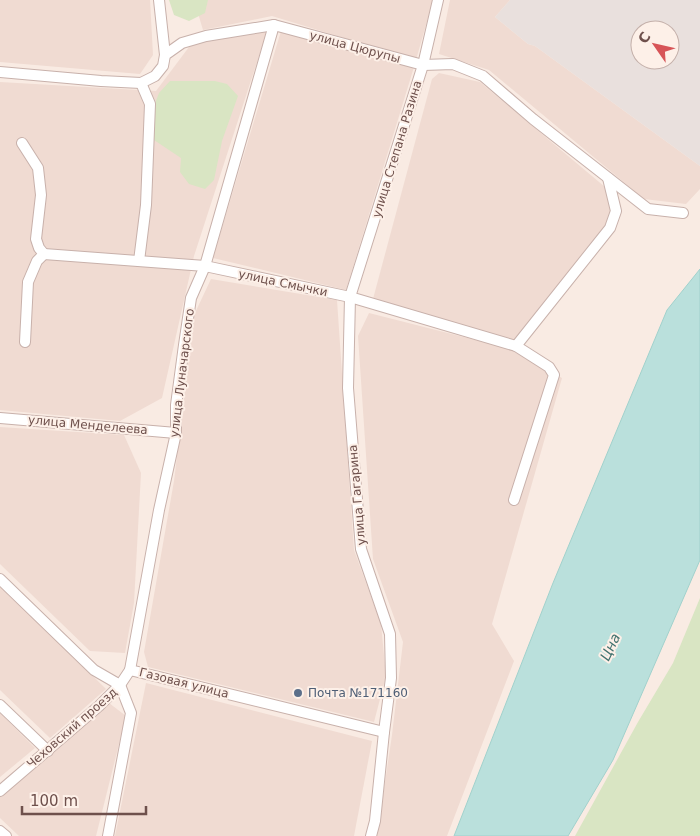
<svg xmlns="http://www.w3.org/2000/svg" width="700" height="836" viewBox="0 0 700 836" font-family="'DejaVu Sans',sans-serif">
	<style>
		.residential { fill: #f0dbd2 }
		.industrial { fill: #e9e0dd; fill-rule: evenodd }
		.green { fill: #d9e5c3 }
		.water { fill: #bae0dc; stroke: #a1d1cc }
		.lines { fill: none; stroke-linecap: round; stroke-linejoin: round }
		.minor-casing { stroke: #c8b1ab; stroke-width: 12 }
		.minor { stroke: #fff; stroke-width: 10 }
		.service-dot { fill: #5c6f8a; stroke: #fdf0e8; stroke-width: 2 }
		.labels { text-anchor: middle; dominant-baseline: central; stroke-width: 4; stroke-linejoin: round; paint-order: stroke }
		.street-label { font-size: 12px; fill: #6e504c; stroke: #fdf0e8 }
		.service-label { font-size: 12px; fill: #4e5e75; stroke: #fdf0e8; text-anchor: start }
		.water-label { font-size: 14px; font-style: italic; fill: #42726f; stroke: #fdf0e8 }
	</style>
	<rect width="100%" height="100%" fill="#f9ebe3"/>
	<!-- residential -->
	<g class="residential">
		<polygon points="0,0 150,0 153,55 140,74 0,62"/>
		<polygon points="194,0 433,0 416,60 272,16 203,30"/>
		<polygon points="450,0 510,0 495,17 528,44 535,46 700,166 700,189 686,204 644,199 489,70 439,54"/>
		<polygon points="268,28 194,256 162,398 120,421 0,410 0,82 156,91 192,43"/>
		<polygon points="281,31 414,67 346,290 213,258"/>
		<polygon points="439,73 480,82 605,187 612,207 606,224 513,341 373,299 432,79"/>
		<polygon points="211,279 337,300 354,550 381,624 386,676 374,722 148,667 144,652 174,481 194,315"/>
		<polygon points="369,313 507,348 562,378 492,624 514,661 447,836 377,836 392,735 403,642 373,559 358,336"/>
		<polygon points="0,427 124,435 141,473 134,603 125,653 90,651 0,564"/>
		<polygon points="0,585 106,689 50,738 0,690"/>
		<polygon points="146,683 372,741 354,836 115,836"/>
		<polygon points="109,703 126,716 96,836 19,836 0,818 0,796 50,756"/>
		<polygon points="0,713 35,748 0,777"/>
	</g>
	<!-- industrial -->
	<path class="industrial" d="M510 0H700V166L535 46 528 44 495 17ZM640 30H670V60H640Z"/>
	<!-- green -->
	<g class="green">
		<polygon points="169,0 208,0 205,13 189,21 174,15"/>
		<polygon points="170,81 215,81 227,84 238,96 222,141 214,180 205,189 189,184 180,172 181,158 154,140 154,106 159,93"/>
		<polygon points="700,598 700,836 575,836 638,722 673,663"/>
	</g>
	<!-- water -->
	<polygon class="water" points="700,269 700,560 613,760 568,836 454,836 553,583 667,310"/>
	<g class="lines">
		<!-- minor casing -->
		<g class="minor-casing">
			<g id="minor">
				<polyline points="159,0 165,55"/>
				<polyline points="0,72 101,81 141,83 155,76 163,66 165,55 182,43 206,36 274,25 423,65 453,64 483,76 533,119 648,209 683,213"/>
				<polyline points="22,143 38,168 41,195 36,239 39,248 44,254 37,261 28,282 25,342"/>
				<polyline points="44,254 205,266 350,297 516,346"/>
				<polyline points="139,261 146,205 150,104 141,83"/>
				<polyline points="0,418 176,433"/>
				<polyline points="514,500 554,375 549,367 516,346 610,228 616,211 608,178"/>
				<polyline points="0,579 94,670 120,685 130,670 384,732"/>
				<polyline points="130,670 159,510 176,433 176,405 184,345 191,298 205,266 274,25"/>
				<polyline points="0,705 48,751"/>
				<polyline points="0,791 99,706 120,685 131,713 108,836"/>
				<polyline points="0,831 6,836"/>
				<polyline points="371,836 375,821 384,732 391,678 390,634 361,549 348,388 350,297 423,65 438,0"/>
			</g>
		</g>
		<!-- minor -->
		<use href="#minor" class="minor"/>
	</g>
	<!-- markers -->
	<circle class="service-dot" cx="298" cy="693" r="5"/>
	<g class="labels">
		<!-- street labels -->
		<g class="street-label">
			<text transform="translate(355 47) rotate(15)">улица Цюрупы</text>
			<text transform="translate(397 149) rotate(-73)">улица Степана Разина</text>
			<text transform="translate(283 283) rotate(12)">улица Смычки</text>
			<text transform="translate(182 373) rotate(-83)">улица Луначарского</text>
			<text transform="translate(88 425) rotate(5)">улица Менделеева</text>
			<text transform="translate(357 495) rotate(-95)">улица Гагарина</text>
			<text transform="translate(184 683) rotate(14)">Газовая улица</text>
			<text transform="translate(72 728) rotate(-41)">Чеховский проезд</text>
		</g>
		<!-- service labels -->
		<g class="service-label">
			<text x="308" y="693">Почта №171160</text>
		</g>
		<!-- water labels -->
		<g class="water-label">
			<text transform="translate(610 647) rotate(-65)">Цна</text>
		</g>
	</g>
	<!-- north arrow -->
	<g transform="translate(655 45) rotate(304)"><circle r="24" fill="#fdf0e8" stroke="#c4b0aa"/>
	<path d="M0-4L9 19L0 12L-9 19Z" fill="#d75457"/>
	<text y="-8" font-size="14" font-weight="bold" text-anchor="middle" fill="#6e504c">С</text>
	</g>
	<!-- scale -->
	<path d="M22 806v8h124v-8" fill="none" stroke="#6e504c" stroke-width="2.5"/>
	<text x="30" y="806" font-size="15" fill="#6e504c" stroke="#fdf0e8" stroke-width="4" paint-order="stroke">100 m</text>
</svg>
